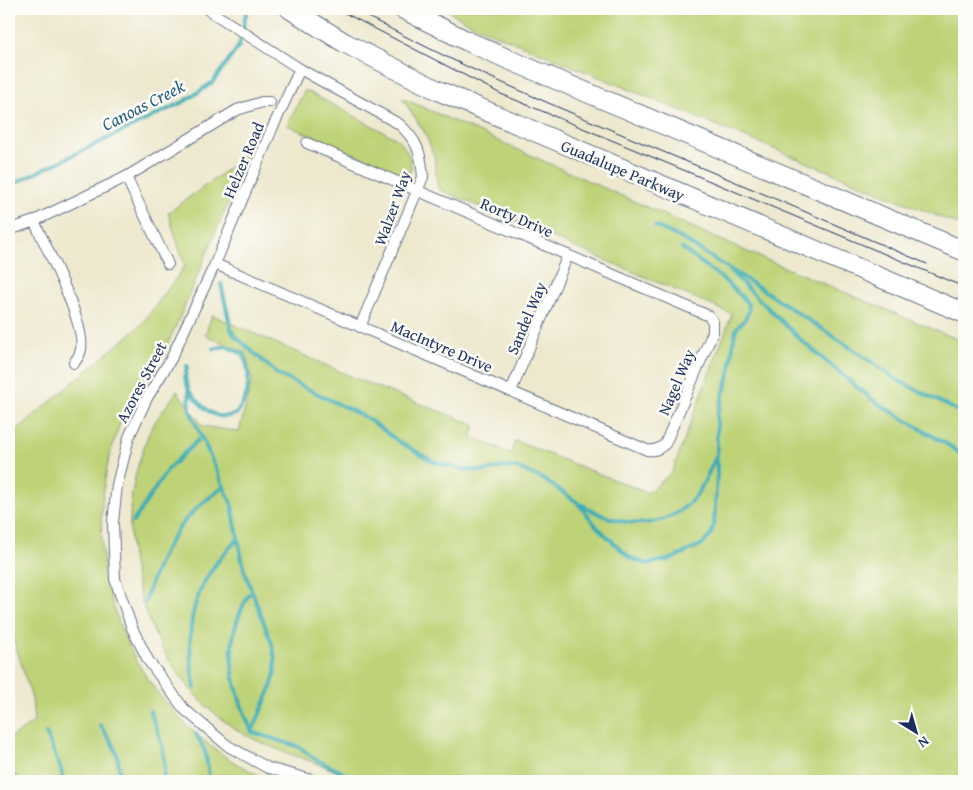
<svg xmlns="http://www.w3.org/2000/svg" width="973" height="790" viewBox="0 0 973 790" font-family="'Gentium Book Plus',serif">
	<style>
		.grass { fill: #bed377; stroke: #6c816a }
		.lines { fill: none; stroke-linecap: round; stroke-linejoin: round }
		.stream { stroke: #3aacb4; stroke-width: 4 }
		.minor-casing { stroke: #647085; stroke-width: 12 }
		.motorway-casing { stroke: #647085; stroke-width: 21 }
		.minor { stroke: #fff; stroke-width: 10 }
		.motorway { stroke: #fff; stroke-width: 19 }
		.tram { stroke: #1b2f5e; stroke-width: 1 }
		.labels { text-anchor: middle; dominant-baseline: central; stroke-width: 5; stroke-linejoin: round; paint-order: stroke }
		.street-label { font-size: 16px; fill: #1b2f5e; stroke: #fdfcf7 }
		.water-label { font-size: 18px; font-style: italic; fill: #276180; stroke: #fdfcf7 }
	</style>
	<rect width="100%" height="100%" fill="#fdfcf7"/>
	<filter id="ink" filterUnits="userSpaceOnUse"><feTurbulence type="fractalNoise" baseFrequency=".02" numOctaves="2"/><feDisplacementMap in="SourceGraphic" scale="10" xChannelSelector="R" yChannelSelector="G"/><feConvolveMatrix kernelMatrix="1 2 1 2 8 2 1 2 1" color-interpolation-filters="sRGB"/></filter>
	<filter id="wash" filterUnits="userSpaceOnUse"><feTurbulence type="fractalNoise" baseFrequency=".0096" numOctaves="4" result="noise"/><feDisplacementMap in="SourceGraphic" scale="20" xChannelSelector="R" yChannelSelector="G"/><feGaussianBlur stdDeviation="1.12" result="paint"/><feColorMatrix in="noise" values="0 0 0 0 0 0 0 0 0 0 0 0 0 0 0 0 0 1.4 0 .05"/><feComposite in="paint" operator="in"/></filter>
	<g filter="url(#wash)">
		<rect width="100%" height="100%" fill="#ede8ce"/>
		<!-- grass -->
		<g class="grass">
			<polygon points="445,9 964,9 964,227 477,27"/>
			<path d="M305 90 399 140C407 150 412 159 411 171L408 172 407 177 287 125Z"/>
			<path d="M402 98 750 253 964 342V781H354C318 759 273 753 237 730 151 675 108 553 141 456 144 448 146 439 150 431 157 417 168 404 177 391L203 426 239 432 252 381 246 353 205 335 212 315 364 382 475 425 471 437 511 453 515 441 648 493 672 472 732 314 438 189 434 156 425 133Z"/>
			<path d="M257 136C238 181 218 226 199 272 189 295 180 318 169 341 155 371 130 397 118 429 88 513 99 607 149 681 180 725 223 763 274 781H9V739L34 722 32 699 9 624V430H17L142 324 185 266 168 213 240 160Z"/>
		</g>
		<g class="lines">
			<!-- stream -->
			<g class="stream">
				<polyline points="9,186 185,101 212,83 239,46 247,9"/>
				<polyline points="655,226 679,237 760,288 851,348 897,380 964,414"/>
				<polyline points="730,271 802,341 858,388 877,403 953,448 964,457"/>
				<polyline points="221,284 231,329 234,335 277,374 367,418 398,441 434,462 467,470 483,471 505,467 518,468 543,479 577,502 597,527 630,558 648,564 671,559 703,544 711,535 714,524 717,475 717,415 730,372 734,338 736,329 745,319 749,311 748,304 744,299 725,281 682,248"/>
				<polyline points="187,366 185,377 189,391 190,411 232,505 244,570 272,644 275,659 275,673 271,688 252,732"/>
				<path d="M189 391C202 406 214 423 236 414 250 397 252 374 243 354L226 346 213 349"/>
				<path d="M581 504C618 527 662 534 694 498 704 487 709 470 716 457"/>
				<polyline points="133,522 168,469 198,440"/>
				<path d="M249 594C221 645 230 681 252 732"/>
				<path d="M145 602C154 570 168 537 192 513 201 503 212 496 222 488"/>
				<path d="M195 688C183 628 191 585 236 541"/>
				<path d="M150 711C159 736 168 753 163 781"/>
				<path d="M100 725C116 747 119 754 120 781"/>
				<polyline points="252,732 299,747 315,759 360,781"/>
				<polyline points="46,733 62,772 62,781"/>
				<polyline points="196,734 205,751 210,781"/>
				<polyline points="9,773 21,781"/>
			</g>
		</g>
	</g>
	<g filter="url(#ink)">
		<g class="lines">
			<!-- minor casing -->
			<g class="minor-casing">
				<g id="minor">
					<path d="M207 9 300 69 399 124C418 141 421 153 423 177L360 327"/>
					<polyline points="300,69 272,129 215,264 171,359 147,398 129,437 117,485 113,522 115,579 132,628 148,660 184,709 228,746 268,768 316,781"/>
					<polyline points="126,177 168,264"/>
					<path d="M34 221C45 245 90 330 80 353 79 356 76 360 74 363"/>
					<polyline points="9,230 34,221 126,177 237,110 262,102 270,102"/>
					<path d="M215 264 647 450C655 451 659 449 665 444L713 332V322L709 316 307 143"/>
					<polyline points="511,391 568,255"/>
				</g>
			</g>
			<!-- motorway casing -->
			<g class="motorway-casing">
				<g id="motorway">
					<polyline points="290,9 345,43 439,91 964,313"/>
					<polyline points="403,9 467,41 512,61 964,251"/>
				</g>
			</g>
			<!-- minor -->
			<use href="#minor" class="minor"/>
			<!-- motorway -->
			<use href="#motorway" class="motorway"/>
			<!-- tram -->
			<g class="tram">
				<polyline points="337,9 501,94 964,287"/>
				<path d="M354 9C454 65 560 108 666 153 754 189 840 227 927 264"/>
			</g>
		</g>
	</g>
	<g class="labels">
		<!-- street labels -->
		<g class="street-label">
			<text transform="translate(243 160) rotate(-67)">Helzer Road</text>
			<text transform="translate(623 170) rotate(23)">Guadalupe Parkway</text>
			<text transform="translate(392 208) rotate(-70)">Walzer Way</text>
			<text transform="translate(517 217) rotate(23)">Rorty Drive</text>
			<text transform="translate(526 318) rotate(-67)">Sandel Way</text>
			<text transform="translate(442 346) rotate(23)">MacIntyre Drive</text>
			<text transform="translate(141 382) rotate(-62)">Azores Street</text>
			<text transform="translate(676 382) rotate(-67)">Nagel Way</text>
		</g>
		<!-- water labels -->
		<g class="water-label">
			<text transform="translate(143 105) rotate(-27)">Canoas Creek</text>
		</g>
	</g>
	<!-- margin -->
	<rect width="973" height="790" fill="none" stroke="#fdfcf7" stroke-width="30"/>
	<!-- north arrow -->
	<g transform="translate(916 732) rotate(143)" stroke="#fdfcf7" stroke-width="4" paint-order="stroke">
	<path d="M0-4L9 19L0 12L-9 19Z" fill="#1b2f5e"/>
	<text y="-8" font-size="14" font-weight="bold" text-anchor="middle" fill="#1b2f5e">N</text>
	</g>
</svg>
